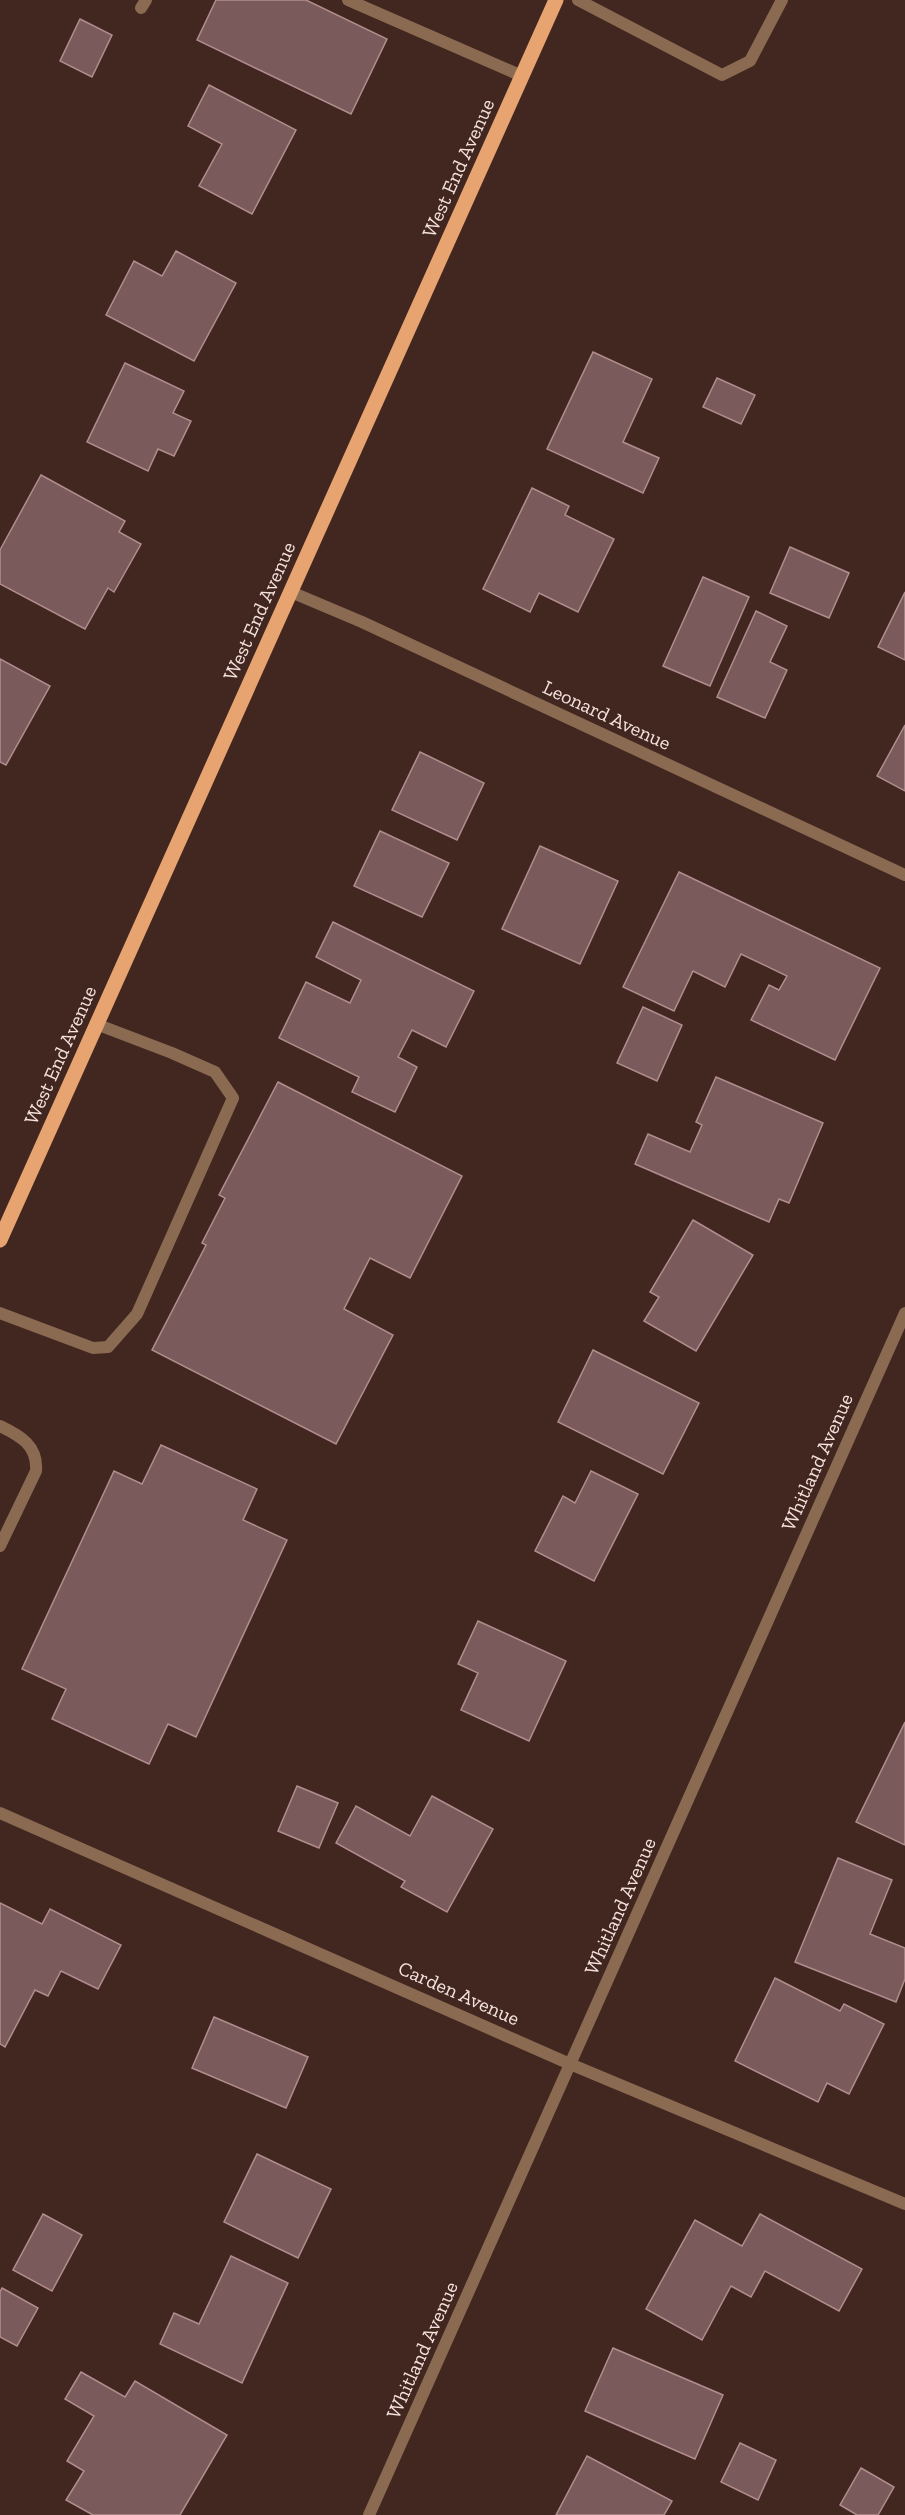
<svg xmlns="http://www.w3.org/2000/svg" width="905" height="2515" viewBox="0 0 905 2515" font-family="'Zilla Slab',serif">
	<style>
		.building { fill: #7b5a5c; stroke: #b18d8f; stroke-width: 1.5 }
		.lines { fill: none; stroke-linecap: round; stroke-linejoin: round }
		.service { stroke: #8b6a52; stroke-width: 12 }
		.minor { stroke: #8b6a52; stroke-width: 12 }
		.primary { stroke: #e7a370; stroke-width: 15 }
		.labels { text-anchor: middle; dominant-baseline: central; stroke-width: 4.5; stroke-linejoin: round; paint-order: stroke }
		.street-label { font-size: 20px; fill: #f5e2dd; stroke: #422720 }
	</style>
	<rect width="100%" height="100%" fill="#422720"/>
	<!-- building -->
	<g class="building">
		<polygon points="216,0 306,0 387,39 351,114 197,40"/>
		<polygon points="80,19 112,35 92,77 60,61"/>
		<polygon points="209,85 296,130 252,214 199,186 222,144 188,126"/>
		<polygon points="176,251 236,283 194,361 106,315 134,261 162,276"/>
		<polygon points="593,352 652,379 623,442 659,458 643,493 547,449"/>
		<polygon points="125,363 184,391 173,413 191,421 174,456 158,449 148,471 87,442"/>
		<polygon points="717,378 755,395 741,424 703,407"/>
		<polygon points="41,475 125,521 119,532 141,544 114,592 108,588 85,629 0,584 0,550"/>
		<polygon points="532,488 569,506 565,515 614,539 578,612 539,593 530,612 483,589"/>
		<polygon points="790,547 849,573 829,618 770,593"/>
		<polygon points="703,577 749,597 710,686 663,666"/>
		<polygon points="905,592 905,660 878,647"/>
		<polygon points="756,611 787,626 770,662 787,670 765,718 717,697"/>
		<polygon points="0,659 50,686 6,765 0,762"/>
		<polygon points="905,725 905,791 877,776"/>
		<polygon points="420,752 484,783 457,840 392,810"/>
		<polygon points="380,831 449,863 422,917 354,886"/>
		<polygon points="540,846 618,881 580,964 502,929"/>
		<polygon points="679,872 880,968 835,1060 751,1020 769,985 779,990 787,976 741,954 725,987 693,971 674,1011 623,987"/>
		<polygon points="333,922 474,991 446,1047 412,1030 398,1057 417,1067 395,1112 352,1092 359,1077 279,1038 306,982 350,1003 361,980 316,957"/>
		<polygon points="643,1007 682,1025 657,1081 617,1063"/>
		<polygon points="716,1077 823,1123 789,1203 779,1199 769,1222 635,1164 648,1134 690,1152 702,1125 696,1122"/>
		<polygon points="278,1082 462,1176 410,1278 370,1258 344,1309 393,1335 336,1444 152,1350 206,1245 202,1243 225,1198 219,1195"/>
		<polygon points="693,1220 753,1255 696,1351 644,1321 659,1297 650,1292"/>
		<polygon points="593,1350 699,1403 663,1474 558,1422"/>
		<polygon points="161,1445 257,1489 243,1520 287,1540 196,1737 168,1724 149,1764 52,1719 66,1689 22,1669 114,1471 142,1484"/>
		<polygon points="591,1471 638,1494 594,1581 535,1551 563,1496 575,1503"/>
		<polygon points="478,1621 566,1661 529,1741 461,1710 478,1673 458,1664"/>
		<polygon points="905,1722 905,1845 856,1822"/>
		<polygon points="297,1786 338,1803 319,1848 278,1831"/>
		<polygon points="432,1796 493,1829 447,1912 401,1887 405,1881 336,1843 356,1806 410,1836"/>
		<polygon points="838,1858 892,1880 870,1934 905,1948 905,1979 896,2002 795,1962"/>
		<polygon points="0,1903 42,1924 50,1909 121,1945 98,1989 61,1971 48,1996 35,1990 5,2047 0,2044"/>
		<polygon points="775,1978 840,2011 844,2004 884,2024 849,2094 827,2083 818,2102 735,2061"/>
		<polygon points="214,2017 308,2057 286,2108 192,2068"/>
		<polygon points="257,2154 331,2189 298,2258 224,2222"/>
		<polygon points="43,2214 82,2235 52,2291 13,2270"/>
		<polygon points="760,2214 862,2269 839,2311 765,2271 751,2297 731,2286 702,2340 646,2309 695,2220 742,2246"/>
		<polygon points="231,2256 288,2283 242,2383 160,2344 174,2313 199,2324"/>
		<polygon points="2,2288 38,2308 17,2346 0,2337 0,2292"/>
		<polygon points="613,2348 723,2395 695,2459 585,2411"/>
		<polygon points="81,2372 125,2397 135,2381 227,2435 180,2515 93,2515 66,2500 84,2471 67,2461 94,2416 65,2399"/>
		<polygon points="740,2443 776,2460 758,2500 721,2482"/>
		<polygon points="587,2456 672,2501 664,2515 556,2515"/>
		<polygon points="861,2468 894,2487 878,2515 857,2515 840,2505"/>
	</g>
	<g class="lines">
		<!-- service -->
		<g class="service">
			<polyline points="348,0 522,76"/>
			<polyline points="578,0 722,75 750,61 782,0"/>
			<polyline points="141,8 146,0"/>
			<polyline points="0,1313 93,1348 108,1347 137,1314 233,1098 215,1072 172,1053 96,1024"/>
			<path d="M0 1426C21 1436 38 1446 36 1471L0 1546"/>
		</g>
		<!-- minor -->
		<g class="minor">
			<polyline points="291,592 362,622 905,875"/>
			<polyline points="0,1813 570,2064 905,2204"/>
			<polyline points="369,2515 905,1313"/>
		</g>
		<!-- primary -->
		<polyline class="primary" points="0,1240 556,0"/>
	</g>
	<g class="labels">
		<!-- street labels -->
		<g class="street-label">
			<text transform="translate(458 168) rotate(-66)">West End Avenue</text>
			<text transform="translate(259 611) rotate(-66)">West End Avenue</text>
			<text transform="translate(607 715) rotate(25)">Leonard Avenue</text>
			<text transform="translate(60 1055) rotate(-66)">West End Avenue</text>
			<text transform="translate(817 1462) rotate(-66)">Whitland Avenue</text>
			<text transform="translate(620 1906) rotate(-66)">Whitland Avenue</text>
			<text transform="translate(459 1993) rotate(24)">Carden Avenue</text>
			<text transform="translate(422 2350) rotate(-66)">Whitland Avenue</text>
		</g>
	</g>
</svg>
